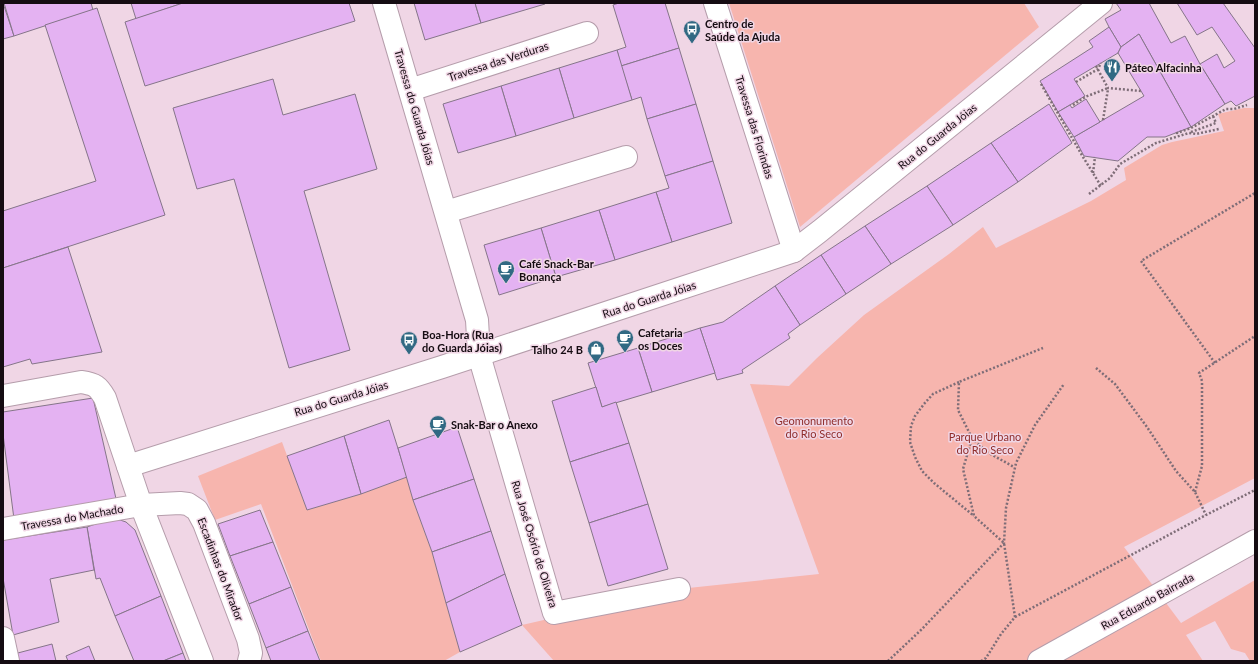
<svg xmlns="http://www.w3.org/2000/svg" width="1258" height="664" viewBox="0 0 1258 664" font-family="Lato,sans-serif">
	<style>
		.green { fill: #f7b5ae }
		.building { fill: #e4b2f2; stroke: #857589 }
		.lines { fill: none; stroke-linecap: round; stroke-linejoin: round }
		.minor-casing { stroke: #b59dab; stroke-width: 24 }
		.path { stroke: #7e6d77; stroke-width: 2.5; stroke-dasharray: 2 2; stroke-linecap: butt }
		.minor { stroke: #fff; stroke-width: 22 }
		.labels { text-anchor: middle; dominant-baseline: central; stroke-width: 3; stroke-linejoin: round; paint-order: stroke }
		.poi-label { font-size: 11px; font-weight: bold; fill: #150c12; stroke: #f0d6e5; text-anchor: start }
		.street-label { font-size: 11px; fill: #150c12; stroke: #f0d6e5 }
		.park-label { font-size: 11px; fill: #902e2c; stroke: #f0d6e5 }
	</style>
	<rect width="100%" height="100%" fill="#f0d6e5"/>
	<!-- green -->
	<g class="green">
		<polygon points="729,3 1024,3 1039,27 800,227"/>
		<polygon points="1244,108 1255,108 1255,478 1124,547 1181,623 1255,580 1255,661 1250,661 1245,653 1231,649 1215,621 1186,635 1203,661 554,661 522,625 679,589 819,574 750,384 789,386 817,358 864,315 949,254 983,227 996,248 1091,201 1126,180 1124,168 1162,145 1172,142 1224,131 1218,114"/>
		<polygon points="282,442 307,510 361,494 407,477 413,500 432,552 460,652 444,661 321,661 261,504 215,520 198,476"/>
	</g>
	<!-- building -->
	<g class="building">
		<polygon points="3,3 14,36 3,39"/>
		<polygon points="4,3 91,3 93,10 14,36"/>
		<polygon points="131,3 183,3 136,19"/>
		<polygon points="183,3 349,3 355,21 145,86 125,22"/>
		<polygon points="414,3 475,3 481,23 425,40"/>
		<polygon points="475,3 545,3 545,4 481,23"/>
		<polygon points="619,3 665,3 679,48 621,66 617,50 626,47 613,5"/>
		<polygon points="1116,3 1149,3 1171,43 1185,36 1200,64 1225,104 1191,127 1139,34 1121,47 1109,27 1105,19 1121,10"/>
		<polygon points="1177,3 1223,3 1255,48 1255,96 1236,106 1231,101 1225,104 1200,64 1217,54 1224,68 1235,61 1212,27 1197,35"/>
		<polygon points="97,8 165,215 3,268 3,211 96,181 45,25"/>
		<polygon points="1109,27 1121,47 1118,53 1074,79 1085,96 1058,112 1040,81 1093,47 1089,41"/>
		<polygon points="1139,34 1191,127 1165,137 1147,137 1118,161 1084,156 1074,137 1144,96 1118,53 1121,47"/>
		<polygon points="679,48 696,104 647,119 641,97 632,100 621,66"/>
		<polygon points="617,50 632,100 574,118 559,68"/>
		<polygon points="559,68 574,118 516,136 501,86"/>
		<polygon points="273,79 283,115 355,94 377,169 304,191 350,350 289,368 234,179 197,189 173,108"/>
		<polygon points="501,86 516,136 458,153 443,104"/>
		<polygon points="1086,99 1100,122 1074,137 1058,112 1070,105 1072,108"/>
		<polygon points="696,104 713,161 665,176 647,119"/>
		<polygon points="1049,104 1072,143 1018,182 991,143"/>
		<polygon points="991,143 1018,182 953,225 927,186"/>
		<polygon points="713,161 732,223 672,242 656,192 669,188 665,176"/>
		<polygon points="927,186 953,225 891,264 865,226"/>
		<polygon points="656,192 672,242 615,260 599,210"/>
		<polygon points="599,210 615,260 556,277 541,228"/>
		<polygon points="865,226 891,264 846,294 821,255"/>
		<polygon points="541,228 556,277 499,295 484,245"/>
		<polygon points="68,247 102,352 32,364 30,359 3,367 3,268"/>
		<polygon points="821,255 846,294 800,325 775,286"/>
		<polygon points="775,286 800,325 788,334 790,338 742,370 743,373 717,380 700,328 723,322"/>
		<polygon points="700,328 715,373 652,392 638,348"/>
		<polygon points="638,348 652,392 602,407 588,363"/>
		<polygon points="596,387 602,407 616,402 629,443 570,462 552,401"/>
		<polygon points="93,398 117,503 14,519 3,434 3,412"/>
		<polygon points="389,420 407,477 361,494 344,436"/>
		<polygon points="457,427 474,479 413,500 398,448"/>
		<polygon points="344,436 361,494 307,510 287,456"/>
		<polygon points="629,443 648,504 589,523 570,462"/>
		<polygon points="474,479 491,531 432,552 413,500"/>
		<polygon points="648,504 668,569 608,586 589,523"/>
		<polygon points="260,510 273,542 230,556 218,524"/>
		<polygon points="107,520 120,520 126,522 135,530 161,596 115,616 100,578 96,579 87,527"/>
		<polygon points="87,527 94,570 50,579 59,622 13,635 3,578 3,540"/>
		<polygon points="491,531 505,574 446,603 432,552"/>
		<polygon points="273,542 291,587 249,604 230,556"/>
		<polygon points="505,574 522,625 460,652 446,603"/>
		<polygon points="291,587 308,631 266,648 249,604"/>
		<polygon points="161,596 183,653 163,661 134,661 115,616"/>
		<polygon points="308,631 320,661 271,661 266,648"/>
		<polygon points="52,644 56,661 16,661 14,654"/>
		<polygon points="89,646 95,661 68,661 66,656"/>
		<polygon points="183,653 186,661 163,661"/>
	</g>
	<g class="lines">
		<!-- minor casing -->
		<g class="minor-casing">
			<g id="minor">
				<polyline points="384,3 477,320 479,355 554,613 679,589"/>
				<polyline points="715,3 794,251"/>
				<polyline points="410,90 587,33"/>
				<polyline points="446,212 626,157"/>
				<path d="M3 396 81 382C95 384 98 386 105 398L141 505 202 661"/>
				<polyline points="128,466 442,367 794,251 820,231 1101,3"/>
				<polyline points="3,529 141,505 180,503 188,504 197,510 204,523 248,639 251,653 249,661"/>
				<polyline points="3,638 8,661"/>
				<polyline points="1039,661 1255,541"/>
			</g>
		</g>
		<!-- path -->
		<g class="path">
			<polyline points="1096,66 1108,88 1141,91"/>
			<polyline points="1076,82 1098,69 1101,63"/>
			<polyline points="1041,84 1083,157 1101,186"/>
			<polyline points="1073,105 1085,97 1108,88"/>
			<polyline points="1103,120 1108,89"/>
			<polyline points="1177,132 1177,133 1191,128 1226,109 1234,109 1247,105"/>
			<polyline points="1191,132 1216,123 1213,116"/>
			<polyline points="1093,173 1095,157"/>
			<polyline points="1089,194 1110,178 1120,164 1156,143 1189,133 1196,134 1219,129"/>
			<polyline points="1215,363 1141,261 1255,193"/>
			<polyline points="1096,368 1115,384 1147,427 1176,471 1195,492 1206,515"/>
			<polyline points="959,382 933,394 924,404 915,416 911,426 910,442 915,457 922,471 934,483 974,516"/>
			<polyline points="972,438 987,452 1014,467"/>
			<polyline points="1195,492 1202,466 1202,381 1199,373 1255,336"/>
			<polyline points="1015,617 1206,515 1255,490"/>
			<polyline points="888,661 921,630 1004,543 1006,508 1016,463 1035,425 1064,384"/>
			<polyline points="981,661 986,658 1001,634 1015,617 1004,543 974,516 963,469 972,438 958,410 959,382 1043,348"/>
		</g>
		<!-- minor -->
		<use href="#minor" class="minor"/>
	</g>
	<!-- icons -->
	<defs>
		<g id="bus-pin" transform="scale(0.9)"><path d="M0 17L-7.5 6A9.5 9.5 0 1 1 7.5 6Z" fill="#316983" stroke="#f0d6e5"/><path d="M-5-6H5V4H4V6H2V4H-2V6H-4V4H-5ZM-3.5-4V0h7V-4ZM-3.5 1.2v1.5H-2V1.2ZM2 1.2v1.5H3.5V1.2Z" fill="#fff"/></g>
		<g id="restaurant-pin" transform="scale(0.9)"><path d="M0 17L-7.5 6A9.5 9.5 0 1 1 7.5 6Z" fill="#316983" stroke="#f0d6e5"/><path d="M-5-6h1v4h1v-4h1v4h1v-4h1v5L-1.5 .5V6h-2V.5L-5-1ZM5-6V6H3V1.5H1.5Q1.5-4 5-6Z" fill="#fff"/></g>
		<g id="cafe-pin" transform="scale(0.9)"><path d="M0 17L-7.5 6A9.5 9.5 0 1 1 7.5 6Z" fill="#316983" stroke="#f0d6e5"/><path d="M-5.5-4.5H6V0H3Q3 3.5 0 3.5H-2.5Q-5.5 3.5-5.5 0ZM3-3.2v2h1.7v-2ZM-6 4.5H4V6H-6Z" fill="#fff"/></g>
		<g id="shop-pin" transform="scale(0.9)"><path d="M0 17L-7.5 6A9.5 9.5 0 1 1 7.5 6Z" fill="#316983" stroke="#f0d6e5"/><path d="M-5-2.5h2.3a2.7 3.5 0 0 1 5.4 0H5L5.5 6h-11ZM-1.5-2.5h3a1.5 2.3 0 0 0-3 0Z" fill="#fff"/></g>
	</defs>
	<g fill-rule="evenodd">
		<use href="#bus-pin" x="692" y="29"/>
		<use href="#restaurant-pin" x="1112" y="67"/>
		<use href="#cafe-pin" x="506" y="269"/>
		<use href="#cafe-pin" x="625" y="338"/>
		<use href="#bus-pin" x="409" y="340"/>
		<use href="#shop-pin" x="596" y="349"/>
		<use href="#cafe-pin" x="438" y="424"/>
	</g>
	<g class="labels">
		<!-- poi labels -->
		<g class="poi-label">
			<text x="705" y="23">Centro de<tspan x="705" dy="13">Saúde da Ajuda</tspan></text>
			<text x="1125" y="67">Páteo Alfacinha</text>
			<text x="519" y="263">Café Snack-Bar<tspan x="519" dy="13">Bonança</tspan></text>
			<text x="638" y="332">Cafetaria<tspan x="638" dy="13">os Doces</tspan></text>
			<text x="422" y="334">Boa-Hora (Rua<tspan x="422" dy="13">do Guarda Jóias)</tspan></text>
			<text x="583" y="349" text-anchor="end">Talho 24 B</text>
			<text x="451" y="424">Snak-Bar o Anexo</text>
		</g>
		<!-- street labels -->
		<g class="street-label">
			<text transform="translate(498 61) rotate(-18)">Travessa das Verduras</text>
			<text transform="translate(415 107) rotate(74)">Travessa do Guarda Jóias</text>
			<text transform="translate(755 127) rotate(73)">Travessa das Florindas</text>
			<text transform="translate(937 136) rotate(-39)">Rua do Guarda Jóias</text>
			<text transform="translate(649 299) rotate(-18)">Rua do Guarda Jóias</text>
			<text transform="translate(341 398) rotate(-17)">Rua do Guarda Jóias</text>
			<text transform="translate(72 517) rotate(-10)">Travessa do Machado</text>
			<text transform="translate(535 544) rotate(73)">Rua José Osório de Oliveira</text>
			<text transform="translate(221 569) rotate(69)">Escadinhas do Mirador</text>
			<text transform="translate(1147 601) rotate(-29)">Rua Eduardo Bairrada</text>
		</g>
		<!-- park labels -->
		<g class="park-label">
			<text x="814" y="420">Geomonumento<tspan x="814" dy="13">do Rio Seco</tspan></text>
			<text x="985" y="436">Parque Urbano<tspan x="985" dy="13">do Rio Seco</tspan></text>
		</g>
	</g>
	<!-- border -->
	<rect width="1258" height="664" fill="none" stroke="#150c12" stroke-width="8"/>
</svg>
